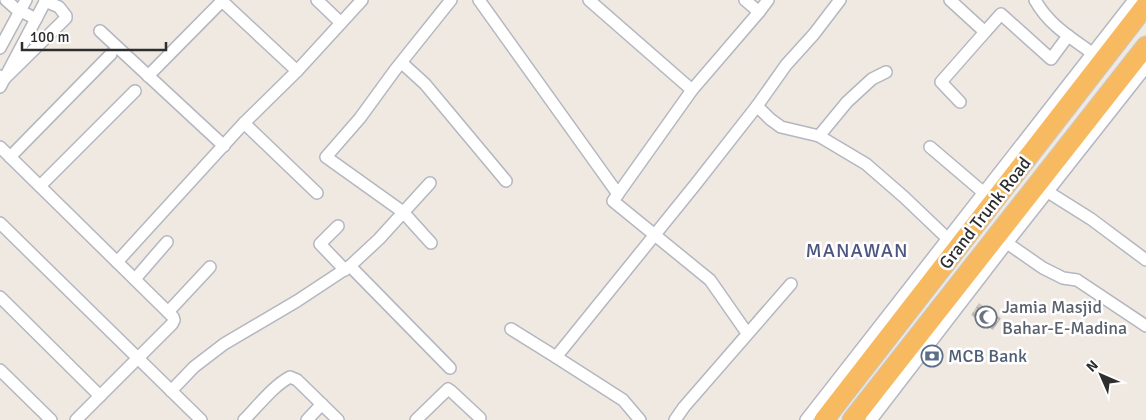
<svg xmlns="http://www.w3.org/2000/svg" width="1146" height="420" viewBox="0 0 1146 420" font-family="Signika,sans-serif">
	<style>
		.building { fill: url(#building-cross-hatch) }
		.lines { fill: none; stroke-linecap: round; stroke-linejoin: round }
		.minor-casing { stroke: #b4b7c1; stroke-width: 14 }
		.trunk-casing { stroke: #c9c9c9; stroke-width: 21 }
		.minor { stroke: #fff; stroke-width: 11 }
		.trunk { stroke: #f8ba60; stroke-width: 19 }
		.labels { text-anchor: middle; dominant-baseline: central; stroke-width: 5; stroke-linejoin: round; paint-order: stroke }
		.street-label { font-size: 18px; fill: #2e2e2e; stroke: #fff }
		.worship-label { font-size: 18px; fill: #5b616d; stroke: #fff; text-anchor: start }
		.service-label { font-size: 18px; fill: #4e5e75; stroke: #fff; text-anchor: start }
		.quarter-label { font-size: 20px; letter-spacing: 1px; fill: #4d5680; stroke: #fff }
	</style>
	<defs>
		<pattern id="building-cross-hatch" width="8" height="8" patternUnits="userSpaceOnUse" patternTransform="scale(1.25)"><rect width="8" height="8" fill="#cbc7bf"/><path d="M0 0l8 8M0 8l8-8" fill="none" stroke="#afaba4"/></pattern>
	</defs>
	<rect width="100%" height="100%" fill="#efe9e1"/>
	<!-- building -->
	<polygon class="building" points="979,303 1001,318 993,330 971,315"/>
	<g class="lines">
		<!-- minor casing -->
		<g class="minor-casing">
			<g id="minor">
				<polyline points="6,0 15,8 36,19"/>
				<polyline points="317,0 341,23"/>
				<polyline points="479,0 618,194"/>
				<polyline points="589,0 692,90"/>
				<polyline points="745,0 759,12"/>
				<polyline points="950,0 985,32 1001,14 1051,59 1068,36"/>
				<path d="M1035 0C1049 25 1070 37 1092 53"/>
				<polyline points="222,1 297,71"/>
				<polyline points="100,31 224,146"/>
				<polyline points="0,48 26,0"/>
				<polyline points="402,63 425,84 506,181"/>
				<polyline points="0,76 5,78 66,18 66,16 59,7 45,1"/>
				<polyline points="148,76 223,0"/>
				<polyline points="0,87 46,0"/>
				<polyline points="960,102 941,82 985,32"/>
				<polyline points="757,106 770,119 781,127 819,136 866,164 904,197 948,239"/>
				<polyline points="244,123 317,193"/>
				<polyline points="819,136 847,102 872,79 886,72"/>
				<polyline points="0,147 168,312 173,317 174,320 172,324 76,420"/>
				<polyline points="930,147 984,193"/>
				<polyline points="10,157 111,54"/>
				<polyline points="40,186 135,91"/>
				<polyline points="1048,192 1091,219 1146,260"/>
				<polyline points="0,223 201,420"/>
				<polyline points="338,226 320,244 345,270"/>
				<polyline points="431,243 403,212 326,157 360,118 395,70 451,0"/>
				<polyline points="1007,243 1043,268 1063,278 1077,280 1146,326"/>
				<polyline points="117,262 244,123 297,71 362,0"/>
				<polyline points="350,266 450,368"/>
				<polyline points="135,279 167,242"/>
				<polyline points="0,297 100,396"/>
				<polyline points="168,312 210,267"/>
				<polyline points="511,329 556,357"/>
				<polyline points="747,333 710,280 613,201 692,90 759,12 768,0"/>
				<polyline points="0,370 51,420"/>
				<polyline points="171,391 194,367 224,344 297,301 350,266 379,239 430,183"/>
				<path d="M244 420C258 406 273 386 290 377L297 380 338 420"/>
				<polyline points="307,420 322,404"/>
				<polyline points="416,420 448,389 451,391 480,418"/>
				<polyline points="640,420 623,400 556,357 695,185 757,106 786,65 814,34 840,0"/>
				<polyline points="675,420 684,407 791,284"/>
				<polyline points="806,420 1134,0"/>
				<polyline points="871,420 1007,243 1146,67"/>
			</g>
		</g>
		<!-- trunk casing -->
		<g class="trunk-casing">
			<g id="trunk">
				<polyline points="824,420 1146,5"/>
				<polyline points="852,420 1146,46"/>
			</g>
		</g>
		<!-- minor -->
		<use href="#minor" class="minor"/>
		<!-- trunk -->
		<use href="#trunk" class="trunk"/>
	</g>
	<!-- icons -->
	<defs>
		<g id="mosque-ring" transform="scale(1.125)"><circle r="9.5" fill="#fff" stroke="#6b7280" stroke-width="1.5"/><path d="M3.5-4.9A6 6 0 1 0 3.5 4.9A5 5 0 1 1 3.5-4.9Z" fill="#6b7280"/></g>
		<g id="bank-ring" transform="scale(1.125)"><circle r="9.5" fill="#fff" stroke="#5c6f8a" stroke-width="1.5"/><path d="M-6-4H6V4H-6ZM0-2.3a2.3 2.3 0 1 0 0 4.6a2.3 2.3 0 1 0 0-4.6Z" fill="#5c6f8a"/></g>
	</defs>
	<g fill-rule="evenodd">
		<use href="#mosque-ring" x="986" y="317"/>
		<use href="#bank-ring" x="932" y="356"/>
	</g>
	<g class="labels">
		<!-- street labels -->
		<g class="street-label">
			<text transform="translate(985 213) rotate(-52)">Grand Trunk Road</text>
		</g>
		<!-- worship labels -->
		<g class="worship-label">
			<text x="1002" y="307">Jamia Masjid<tspan x="1002" dy="21">Bahar-E-Madina</tspan></text>
		</g>
		<!-- service labels -->
		<g class="service-label">
			<text x="948" y="356">MCB Bank</text>
		</g>
		<!-- quarter labels -->
		<g class="quarter-label">
			<text x="857" y="250">MANAWAN</text>
		</g>
	</g>
	<!-- north arrow -->
	<g transform="translate(1101 375) rotate(315)" stroke="#ffffff" stroke-width="4" paint-order="stroke">
	<path d="M0-4L9 19L0 12L-9 19Z" fill="#2e2e2e"/>
	<text y="-8" font-size="14" font-weight="bold" text-anchor="middle" fill="#2e2e2e">N</text>
	</g>
	<!-- scale -->
	<path d="M22 42v8h144v-8" fill="none" stroke="#2e2e2e" stroke-width="2.5"/>
	<text x="30" y="42" font-size="15" fill="#2e2e2e" stroke="#ffffff" stroke-width="4" paint-order="stroke">100 m</text>
</svg>
